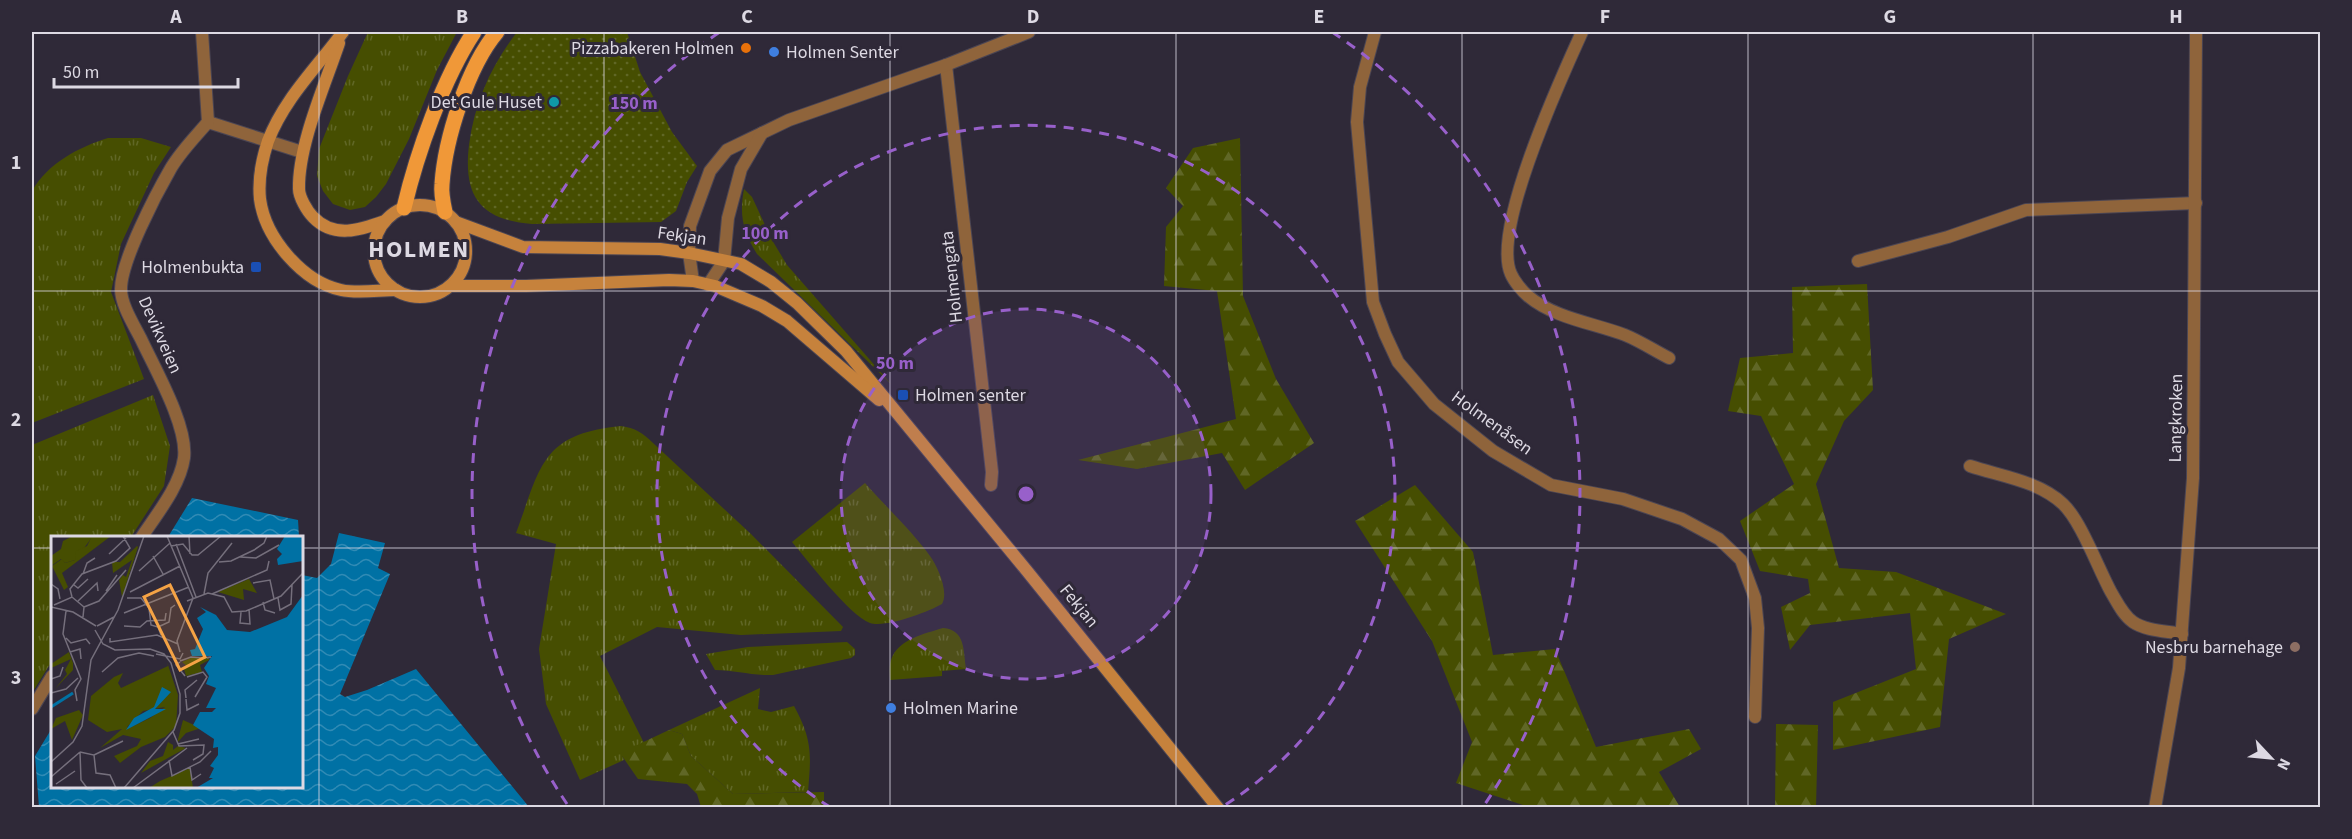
<svg xmlns="http://www.w3.org/2000/svg" width="2352" height="839" viewBox="0 0 2352 839" font-family="'Source Sans 3',sans-serif">
	<style>
		.grass { fill: url(#grass-tufts) }
		.forest { fill: url(#forest-firs) }
		.garden { fill: url(#garden-dots) }
		.water { fill: url(#water-waves) }
		.lines { fill: none; stroke-linecap: round; stroke-linejoin: round }
		.street-casing { stroke: #4b4553; stroke-width: 14 }
		.secondary-casing { stroke: #4b4553; stroke-width: 14 }
		.primary-casing { stroke: #4b4553; stroke-width: 17 }
		.street { stroke: #8f643b; stroke-width: 12 }
		.secondary { stroke: #c6823c; stroke-width: 12 }
		.primary { stroke: #f09838; stroke-width: 15 }
		.grid { fill: none; stroke: #ddd9e3; stroke-width: 1.5; stroke-opacity: 0.55 }
		.ring { fill: none; stroke: #9860ca; stroke-width: 3; stroke-dasharray: 10 8 }
		.food-dot { fill: #e8710a; stroke: #2f2938; stroke-width: 2 }
		.shop-dot { fill: #3f7fe0; stroke: #2f2938; stroke-width: 2 }
		.culture-dot { fill: #0f9aa8; stroke: #2f2938; stroke-width: 2 }
		.transit-dot { fill: #1a4fb4; stroke: #2f2938; stroke-width: 2 }
		.education-dot { fill: #8d6e63; stroke: #2f2938; stroke-width: 2 }
		.labels { text-anchor: middle; dominant-baseline: central; stroke-width: 6; stroke-linejoin: round; paint-order: stroke }
		.poi-label { font-size: 18px; fill: #ddd9e3; stroke: #2f2938; text-anchor: end }
		.street-label { font-size: 18px; fill: #ddd9e3; stroke: #2f2938 }
		.district-label { font-size: 24px; font-weight: bold; letter-spacing: 1.5px; fill: #ddd9e3; stroke: #2f2938 }
		.inset-river { fill: none; stroke: #0071a4; stroke-width: 3 }
		.inset-road { fill: none; stroke: #756f7c; stroke-width: 1.5 }
		.view { fill: #f5a345; fill-opacity: 0.15; stroke: #f5a345; stroke-width: 3 }
		.inset-edge { fill: none; stroke: #ddd9e3; stroke-width: 3 }
		.centre { fill: #9860ca; stroke: #2f2938; stroke-width: 3 }
		.ring-label { font-size: 18px; text-anchor: middle; font-weight: bold; fill: #9860ca; stroke: #2f2938; stroke-width: 6; stroke-linejoin: round; paint-order: stroke }
		.neatline { fill: none; stroke: #ddd9e3; stroke-width: 2 }
		.grid-label { font-size: 20px; text-anchor: middle; font-weight: bold; fill: #ddd9e3 }
	</style>
	<defs>
		<pattern id="grass-tufts" width="24" height="20" patternUnits="userSpaceOnUse" patternTransform="scale(1.5)"><rect width="24" height="20" fill="#464e01"/><path d="M3 7l-1-3M5 7V3M7 7l1-3M15 17l-1-3M17 17v-4M19 17l1-3" fill="none" stroke="#606726"/></pattern>
		<pattern id="forest-firs" width="22" height="20" patternUnits="userSpaceOnUse" patternTransform="scale(1.5)"><rect width="22" height="20" fill="#464e01"/><path d="M5 1l3.5 6h-7zM16 11l3.5 6h-7z" fill="#606726"/></pattern>
		<pattern id="garden-dots" width="8" height="8" patternUnits="userSpaceOnUse" patternTransform="scale(1.5)"><rect width="8" height="8" fill="#464e01"/><path d="M2 2h.1M6 6h.1" fill="none" stroke="#606726" stroke-width="1.8" stroke-linecap="round"/></pattern>
		<pattern id="water-waves" width="16" height="10" patternUnits="userSpaceOnUse" patternTransform="scale(1.5)"><rect width="16" height="10" fill="#0071a4"/><path d="M0 5q4-4 8 0t8 0" fill="none" stroke="#318bb5"/></pattern>
	</defs>
	<rect width="100%" height="100%" fill="#2f2938"/>
	<!-- grass -->
	<g class="grass">
		<polygon points="368,32 457,32 437,70 409,139 386,184 376,197 365,207 350,210 333,204 323,191 317,176 319,149 348,76"/>
		<path d="M108 138H141L171 147 154 173 121 244 111 292 144 379 32 423V191C48 163 79 147 108 138Z"/>
		<path d="M744 189 752 197 772 240 787 265 891 384 757 254C743 232 739 215 744 189Z"/>
		<polygon points="153,395 170,446 164,486 131,537 52,538 52,661 32,693 32,445"/>
		<path d="M621 426C635 428 643 433 653 443L751 534 843 627 841 631 741 635 657 627 600 656 644 743 621 753 624 760 580 780 546 704 539 649 556 544 516 533C541 466 541 434 621 426Z"/>
		<path d="M865 483C885 506 913 532 930 556 938 567 949 592 942 604 928 612 886 628 870 623 849 615 808 561 792 542Z"/>
		<path d="M943 628C966 630 963 651 966 669L942 671V676L890 680C890 674 889 665 891 660 898 639 924 634 943 628Z"/>
		<path d="M847 642 855 649V655L851 658 773 675C753 676 735 670 715 670L706 654 748 647Z"/>
		<path d="M760 688 758 709 771 712 794 706C813 741 811 755 808 792L733 794 691 756 682 734 669 730Z"/>
	</g>
	<!-- forest -->
	<g class="forest">
		<polygon points="1240,138 1243,296 1276,379 1314,443 1245,490 1222,453 1137,469 1078,460 1236,419 1217,291 1164,286 1166,227 1183,206 1166,188 1193,148"/>
		<polygon points="1867,284 1873,390 1844,421 1816,484 1839,568 1896,572 2006,614 1949,639 1940,727 1833,750 1833,702 1916,669 1910,613 1810,625 1790,650 1781,607 1810,593 1808,579 1760,571 1740,521 1794,484 1761,416 1728,411 1740,358 1793,353 1792,287"/>
		<polygon points="1415,485 1473,552 1493,655 1555,649 1596,747 1689,729 1701,749 1659,772 1680,807 1529,807 1456,783 1472,742 1432,641 1355,521"/>
		<polygon points="1776,724 1818,725 1816,807 1775,807"/>
		<polygon points="669,730 682,734 691,756 733,794 824,792 824,807 701,807 697,794 687,784 638,779 620,753"/>
	</g>
	<!-- garden -->
	<path class="garden" d="M517 32H627L640 72 672 132 697 166 687 182 676 211 661 222 532 224C480 220 463 196 469 145 475 101 491 66 517 32Z"/>
	<!-- water -->
	<g class="water">
		<polygon points="192,498 298,520 299,537 168,537"/>
		<polygon points="339,533 385,543 378,568 390,574 340,694 345,697 367,690 416,669 529,807 39,807 35,756 52,728 52,786 302,786 302,575 317,578 331,564"/>
	</g>
	<g class="lines">
		<!-- street casing -->
		<g class="street-casing">
			<g id="street">
				<polyline points="1375,32 1360,87 1357,122 1373,302 1385,334 1398,362 1434,404 1493,451 1551,485 1623,499 1682,519 1719,539 1741,560 1755,598 1758,628 1755,717"/>
				<path d="M1582 32C1562 76 1491 230 1511 274 1514 281 1522 291 1528 296 1554 318 1593 323 1625 335 1640 341 1655 351 1669 358"/>
				<polyline points="946,65 992,472 991,485"/>
				<polyline points="208,122 302,152"/>
				<polyline points="1858,261 1948,237 2026,210 2196,203"/>
				<polyline points="693,281 689,253 690,226 710,171 727,150 789,120 946,65 1029,32"/>
				<polyline points="708,285 724,261 728,218 741,169 762,133"/>
				<path d="M1970 466C2000 476 2039 481 2063 504 2081 521 2098 568 2111 592 2117 602 2123 615 2133 622 2146 631 2167 631 2182 634"/>
				<path d="M141 538C157 514 180 486 184 458 188 426 155 369 141 339 134 325 121 305 121 289 121 261 156 194 171 168 181 151 196 136 208 122L202 32"/>
				<polyline points="32,709 52,676"/>
				<polyline points="2155,808 2179,668 2193,478 2196,32"/>
			</g>
		</g>
		<!-- secondary casing -->
		<g class="secondary-casing">
			<g id="secondary">
				<path d="M343 32C317 67 284 99 268 141 262 159 258 179 260 199 265 238 303 282 341 290 358 294 379 290 396 290"/>
				<path d="M339 43C325 85 298 145 299 189 299 197 307 211 313 217 334 239 360 230 385 221"/>
				<circle cx="420" cy="251" r="46"/>
				<polyline points="456,222 523,247 660,249 689,253 741,264 771,282 797,303 846,351 1027,571 1218,808"/>
				<polyline points="451,286 526,286 669,280 693,281 715,286 762,306 787,321 879,400"/>
			</g>
		</g>
		<!-- primary casing -->
		<g class="primary-casing">
			<g id="primary">
				<path d="M404 208C417 153 443 79 474 32"/>
				<path d="M445 212C443 203 441 193 442 184 445 139 468 66 497 32"/>
			</g>
		</g>
		<!-- street -->
		<use href="#street" class="street"/>
		<!-- secondary -->
		<use href="#secondary" class="secondary"/>
		<!-- primary -->
		<use href="#primary" class="primary"/>
	</g>
	<!-- grid -->
	<path class="grid" d="M319 32V808M604 32V808M890 32V808M1176 32V808M1462 32V808M1748 32V808M2033 32V808M32 291H2320M32 548H52M302 548H2320"/>
	<!-- distance rings -->
	<circle cx="1026" cy="494" r="185" fill="#9860ca" fill-opacity=".12"/>
	<g class="ring">
		<circle cx="1026" cy="494" r="185"/>
		<path d="M830 807A369 369 0 1 1 1222 807"/>
		<path d="M567 804A554 554 0 0 1 720 32M1332 32A554 554 0 0 1 1485 804"/>
	</g>
	<!-- markers -->
	<circle class="food-dot" cx="746" cy="48" r="6"/>
	<g class="shop-dot">
		<circle cx="774" cy="52" r="6"/>
		<circle cx="891" cy="708" r="6"/>
	</g>
	<circle class="culture-dot" cx="554" cy="102" r="6"/>
	<g class="transit-dot">
		<rect x="250" y="261" width="12" height="12" rx="3"/>
		<rect x="897" y="389" width="12" height="12" rx="3"/>
	</g>
	<circle class="education-dot" cx="2295" cy="647" r="6"/>
	<g class="labels">
		<!-- poi labels -->
		<g class="poi-label">
			<text x="734" y="48">Pizzabakeren Holmen</text>
			<text x="786" y="52" text-anchor="start">Holmen Senter</text>
			<text x="542" y="102">Det Gule Huset</text>
			<text x="244" y="267">Holmenbukta</text>
			<text x="915" y="395" text-anchor="start">Holmen senter</text>
			<text x="2283" y="647">Nesbru barnehage</text>
			<text x="903" y="708" text-anchor="start">Holmen Marine</text>
		</g>
		<!-- street labels -->
		<g class="street-label">
			<text transform="translate(682 236) rotate(8)">Fekjan</text>
			<text transform="translate(952 277) rotate(-96)">Holmengata</text>
			<text transform="translate(160 335) rotate(66)">Devikveien</text>
			<text transform="translate(2176 418) rotate(-89)">Langkroken</text>
			<text transform="translate(1492 423) rotate(36)">Holmenåsen</text>
			<text transform="translate(1079 606) rotate(51)">Fekjan</text>
		</g>
		<!-- district labels -->
		<g class="district-label">
			<text x="419" y="249">HOLMEN</text>
		</g>
	</g>
	<!-- overview -->
	<g transform="translate(51 536)">
		<rect width="252" height="252" fill="#2f2938"/>
		<path d="M22 0H42L24 24 14 27 10 23 0 30V20L10 13 12 5ZM140 122H158V124L149 129 151 136 135 140 133 133 136 130 131 126ZM117 206 122 209V214L127 210 135 212 90 237 99 225 112 220Z" fill="#464e01"/>
		<path d="M41 0H60L11 37 17 51 13 54 1 30 11 23 14 27 24 24 25 15 36 10ZM86 10 87 11 71 61 68 44 72 39 75 41 81 24 62 37 61 26H69ZM198 43 206 57 192 53 193 64 167 56ZM18 116 22 127V134L4 153 16 138 14 134 20 123 0 132V128ZM116 126 127 159 125 190 114 201 90 211 69 227 63 220 86 210 90 203 72 199 49 212 71 193 56 196 37 184 40 160 63 141 72 137 67 147 70 152 117 130ZM114 171 99 182 78 192 76 191 92 175ZM28 174 32 179 21 204 14 185 0 193 5 182ZM132 184 150 192 135 197 126 207ZM139 232 142 252H98L109 245Z" fill="#464e01" fill-rule="evenodd"/>
		<path d="M234 0H252V25L227 29 226 23 231 18 226 13ZM252 59V252H145L162 242H158L163 232 159 230 167 219V211L162 212 163 203 142 189 149 176H161L165 172H155L165 152 155 148 158 140 153 132 161 120H141L139 114 144 113 152 93 146 82 155 76 149 71 165 79 176 94 199 96 236 81ZM111 151 120 156 104 173H115L75 194 83 182 103 171Z" fill="#0071a4"/>
		<path class="inset-river" d="M0 171 22 157"/>
		<path class="inset-road" d="M116 0 142 62 126 105 129 116M138 0 139 18M125 8 145 61M120 10 132 8 141 19H147L170 0M58 18 75 2M102 20 112 38M189 21 205 22 228 9M168 26 180 25 203 14 213 7 216 0M88 35 119 7M32 38 36 27 44 22M202 47 219 44 223 63M0 48 7 53 9 63M23 49 27 52 37 43M55 55 66 39M79 56 129 30M153 58 157 37 181 7M161 58 216 34 218 25M21 61 19 53 31 38 65 25 79 12 72 0M76 62H90L98 72 100 89 107 91 110 99M227 62 229 74 240 68 241 49M27 65 46 47 47 55M136 65 157 57 173 61 181 76 195 75 230 60 252 37M212 66 214 74 224 77M3 69 21 61 33 71 32 81M0 71 22 76 45 90M33 71 48 65 75 34M15 75 12 98 30 143 24 154 26 165M190 76 189 87 199 88 198 73M73 77 138 51M46 90 63 81M73 90 89 91 96 85 114 84 115 77M107 91 118 86 120 72 124 69M44 94 52 108 64 114 99 113 113 118 120 127 129 158V177L123 194 73 252M15 102 20 107 35 103 39 108M59 102V106L106 99 127 108M19 116 29 113 30 123M105 118 129 123 132 117M129 125 140 121 152 122 159 121H160L156 122M129 126 125 129 134 140M51 136 67 122 88 117 103 120M136 141 152 136 156 141 144 161M0 143 9 140 12 131M0 157 15 153 27 142M135 162 134 154 146 144M135 163 136 174 148 168M122 196 128 210 153 209 152 218 142 224M127 208 148 203M29 216 43 219 45 237 59 239 65 252M29 216 30 244 36 252M43 219 72 205M118 224 121 240 149 226 160 215M0 226 22 206 31 190 40 124 67 74 93 0M139 231 141 244 150 238M0 241 29 216M5 248 24 235M82 252 136 212"/>
		<path class="view" d="M119 49 154 121 129 134 93 61Z"/>
		<rect width="252" height="252" class="inset-edge"/>
	</g>
	<circle cx="1026" cy="494" r="9" class="centre"/>
	<g class="ring-label">
		<text x="634" y="109">150 m</text>
		<text x="765" y="239">100 m</text>
		<text x="895" y="369">50 m</text>
	</g>
	<!-- border -->
	<rect width="2352" height="839" fill="none" stroke="#2f2938" stroke-width="66"/>
	<!-- north arrow -->
	<g transform="translate(2271 758) rotate(116)" stroke="#2f2938" stroke-width="4.5" paint-order="stroke">
	<path d="M0-4.5L10 22L0 15L-10 22Z" fill="#ddd9e3"/>
	<text y="-9" font-size="16" font-weight="bold" text-anchor="middle" fill="#ddd9e3">N</text>
	</g>
	<!-- scale -->
	<path d="M54 78v9h184v-9" fill="none" stroke="#ddd9e3" stroke-width="3"/>
	<text x="63" y="78" font-size="18" fill="#ddd9e3" stroke="#2f2938" stroke-width="4.5" paint-order="stroke">50 m</text>
	<rect x="33" y="33" width="2286" height="773" class="neatline"/>
	<g class="grid-label">
		<text x="176" y="23">A</text>
		<text x="462" y="23">B</text>
		<text x="747" y="23">C</text>
		<text x="1033" y="23">D</text>
		<text x="1319" y="23">E</text>
		<text x="1605" y="23">F</text>
		<text x="1890" y="23">G</text>
		<text x="2176" y="23">H</text>
		<text x="16" y="169">1</text>
		<text x="16" y="426">2</text>
		<text x="16" y="684">3</text>
	</g>
</svg>
